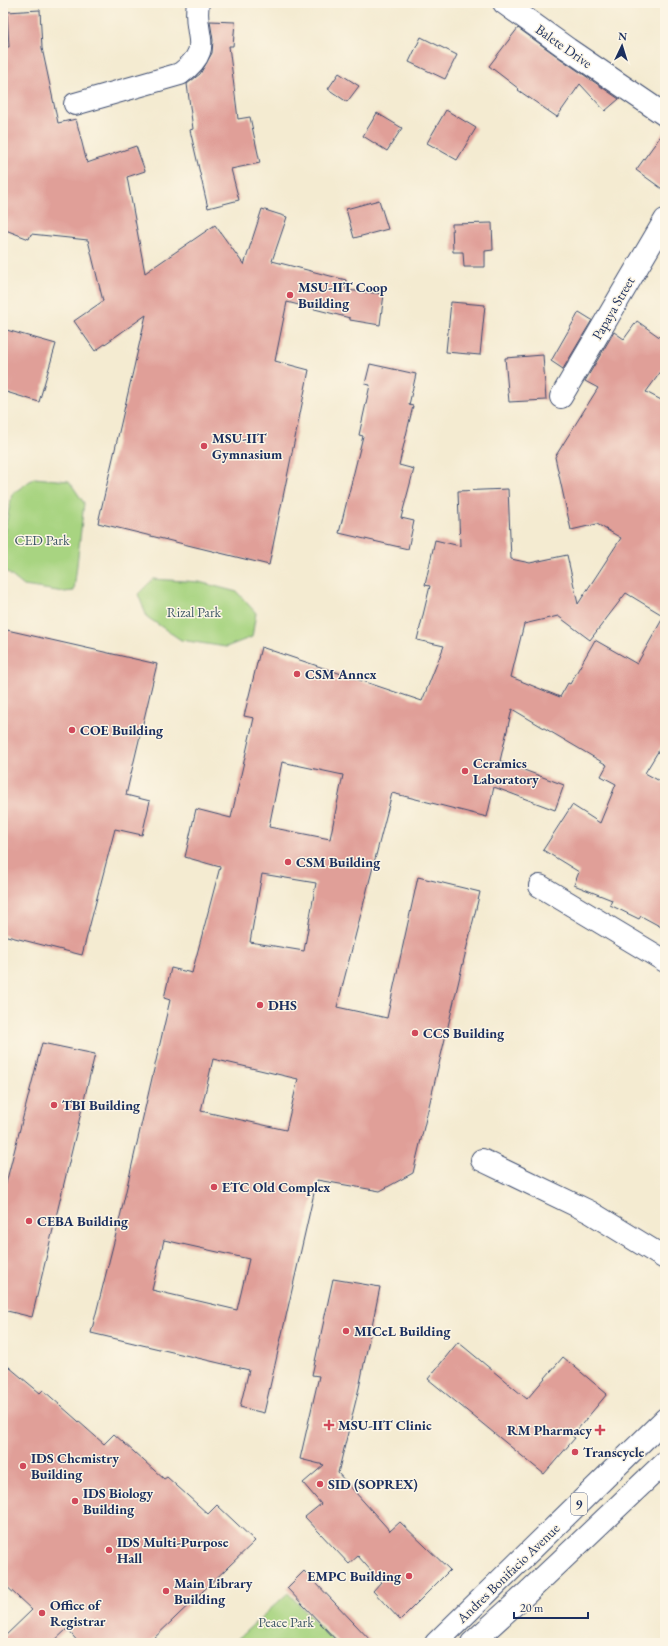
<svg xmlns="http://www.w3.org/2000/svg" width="668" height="1646" viewBox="0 0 668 1646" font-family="'EB Garamond',serif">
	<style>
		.green { fill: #a8d481; stroke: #628270 }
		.building { fill: #e09f98; fill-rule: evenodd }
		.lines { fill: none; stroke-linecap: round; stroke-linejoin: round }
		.minor-casing { stroke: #3c4b6f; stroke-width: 24 }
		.tertiary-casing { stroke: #3c4b6f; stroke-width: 24 }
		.trunk-casing { stroke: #3c4b6f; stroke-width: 24 }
		.minor { stroke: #fff; stroke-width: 22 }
		.tertiary { stroke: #fff; stroke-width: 22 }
		.trunk { stroke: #fff; stroke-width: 22 }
		.poi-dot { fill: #d1495b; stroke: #fcf5e5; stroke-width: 1.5 }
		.labels { text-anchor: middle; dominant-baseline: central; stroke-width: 3; stroke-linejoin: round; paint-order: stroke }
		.shield { fill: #fcf5e5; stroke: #5e6a86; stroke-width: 1 }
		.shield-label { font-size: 13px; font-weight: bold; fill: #1b2f5e }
		.street-label { font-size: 14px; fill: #1b2f5e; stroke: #fcf5e5 }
		.poi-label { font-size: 14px; font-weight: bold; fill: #1b2f5e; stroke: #fcf5e5; text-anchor: start }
		.park-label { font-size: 14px; fill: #3e5867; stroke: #fcf5e5 }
	</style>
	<rect width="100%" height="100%" fill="#fcf5e5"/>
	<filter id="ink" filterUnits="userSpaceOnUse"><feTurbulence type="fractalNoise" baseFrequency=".025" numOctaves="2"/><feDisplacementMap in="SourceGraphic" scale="8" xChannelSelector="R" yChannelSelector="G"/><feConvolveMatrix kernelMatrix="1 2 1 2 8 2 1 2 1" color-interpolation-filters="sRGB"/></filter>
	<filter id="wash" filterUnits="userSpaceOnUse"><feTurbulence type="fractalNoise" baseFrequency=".012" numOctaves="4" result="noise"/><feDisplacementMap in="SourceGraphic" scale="16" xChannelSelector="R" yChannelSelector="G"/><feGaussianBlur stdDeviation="0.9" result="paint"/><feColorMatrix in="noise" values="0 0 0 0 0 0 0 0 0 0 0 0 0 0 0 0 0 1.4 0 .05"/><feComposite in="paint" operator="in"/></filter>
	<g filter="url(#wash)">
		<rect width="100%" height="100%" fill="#f4ebd1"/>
		<!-- green -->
		<g class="green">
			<polygon points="34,478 69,481 84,503 74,591 64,592 24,586 3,569 3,539 12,494"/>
			<polygon points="153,579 199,582 237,592 256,613 252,637 226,647 181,640 147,617 138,594"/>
			<polygon points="288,1593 335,1643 233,1643"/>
		</g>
		<g id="blocks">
			<!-- building -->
			<g class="building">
				<polygon points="40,10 42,48 58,123 76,119 87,163 136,146 145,171 127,177 145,273 215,225 244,265 262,209 287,217 272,261 346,280 346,290 384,294 380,325 350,320 350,318 287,302 275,361 309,370 269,565 98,523 146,315 95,351 74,321 103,301 88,240 31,234 29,239 3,229 3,47 9,47 7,12"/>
				<polygon points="210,21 235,22 233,46 229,46 238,119 250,117 260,163 231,169 239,200 208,208 190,130 193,129 187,84 200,74 212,53 213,40"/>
				<polygon points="518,28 561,59 619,99 605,111 580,84 557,117 518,90 519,89 489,66"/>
				<polygon points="421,37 457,55 445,79 409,62"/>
				<polygon points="339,73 359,86 347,102 328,89"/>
				<polygon points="446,110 476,128 457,160 427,143"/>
				<polygon points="377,113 402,128 387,151 363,136"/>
				<polygon points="665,130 665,191 636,170"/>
				<polygon points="379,200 388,229 354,238 346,209"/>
				<polygon points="492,223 493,250 485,251 485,267 464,267 463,252 453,252 452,224"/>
				<polygon points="451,302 485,305 480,355 446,352"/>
				<polygon points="579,312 592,320 563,369 551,361"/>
				<path d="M637 321 665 341V366L646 392 665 402V740L645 773 665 784V929L641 916 639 919 610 905 612 900 574 885 579 872 543 850 572 805 600 823 616 784 601 776 607 765 512 709 500 761 564 785 555 810 494 787 487 817 392 793 337 1007 387 1018 418 877 480 892 413 1173 380 1191 317 1180 264 1413 240 1407 249 1370 91 1333 117 1230 170 1000 164 998 171 968 192 973 220 867 185 857 196 809 231 818 254 718 244 716 261 647 422 701 444 646 417 640 430 586 425 585 435 540 460 546 458 491 508 489 511 559 530 563 567 555 578 604 621 538 597 524 571 530 555 457 598 388 585 381 614 332 624 339ZM626 593 664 616 637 664 595 640 570 684 568 683 560 697 511 677 524 624 558 616 590 640ZM282 762 343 775 330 839 269 827ZM262 874 316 883 304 951 250 942ZM213 1059 298 1079 286 1130 201 1111ZM164 1240 249 1259 237 1310 152 1290Z"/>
				<polygon points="3,329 56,344 39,402 3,391"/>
				<polygon points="543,355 546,400 509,402 505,358"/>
				<polygon points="370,364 416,374 409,405 413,406 399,465 414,469 401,518 414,521 408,549 339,533 363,436 359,435 370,385 365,384"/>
				<polygon points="7,630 157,664 126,795 150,801 142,835 115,829 82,955 3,935 3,647"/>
				<polygon points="42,1043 95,1054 32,1317 3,1310 3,1195"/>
				<polygon points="333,1279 380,1287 359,1388 338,1473 390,1531 400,1522 450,1570 400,1620 373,1591 381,1582 358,1556 349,1564 305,1517 321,1504 303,1483 324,1465 300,1459 319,1376 312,1375"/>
				<polygon points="458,1342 527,1399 563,1357 607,1394 572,1436 575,1438 544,1474 428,1379"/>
				<polygon points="3,1362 40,1393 43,1390 104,1444 114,1434 164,1479 167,1477 208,1514 217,1505 255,1541 149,1643 79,1643 67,1629 52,1643 3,1643 3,1638 32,1610 3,1583"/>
				<polygon points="304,1571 315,1582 373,1643 339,1643 287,1588"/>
			</g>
		</g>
	</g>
	<g filter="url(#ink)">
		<use href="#blocks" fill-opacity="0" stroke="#3c4b6f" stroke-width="1"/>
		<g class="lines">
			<!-- minor casing -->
			<g class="minor-casing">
				<g id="minor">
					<path d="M75 104 180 74C216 47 192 37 198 3"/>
					<polyline points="561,397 665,220"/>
					<polyline points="540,886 665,961"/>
					<polyline points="482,1160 590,1212 665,1258"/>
				</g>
			</g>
			<!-- tertiary casing -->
			<g class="tertiary-casing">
				<polyline id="tertiary" points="504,3 568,49 665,115"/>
			</g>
			<!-- trunk casing -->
			<g class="trunk-casing">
				<g id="trunk">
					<polyline points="436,1643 665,1419"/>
					<polyline points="472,1643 527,1593 665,1462"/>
				</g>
			</g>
			<!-- minor -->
			<use href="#minor" class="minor"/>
			<!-- tertiary -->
			<use href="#tertiary" class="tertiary"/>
			<!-- trunk -->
			<use href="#trunk" class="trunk"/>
		</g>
	</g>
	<!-- markers -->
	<g class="poi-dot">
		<circle cx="290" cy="295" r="4"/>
		<circle cx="204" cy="446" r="4"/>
		<circle cx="297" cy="674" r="4"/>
		<circle cx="72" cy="730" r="4"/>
		<circle cx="465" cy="771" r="4"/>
		<circle cx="288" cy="862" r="4"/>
		<circle cx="260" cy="1005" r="4"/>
		<circle cx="415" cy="1033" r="4"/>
		<circle cx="54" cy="1105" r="4"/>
		<circle cx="214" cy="1187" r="4"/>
		<circle cx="29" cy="1221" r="4"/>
		<circle cx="346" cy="1331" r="4"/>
		<path d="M327 1419h4v4h4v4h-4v4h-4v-4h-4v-4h4z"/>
		<path d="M598 1424h4v4h4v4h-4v4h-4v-4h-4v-4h4z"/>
		<circle cx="575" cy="1452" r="4"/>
		<circle cx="23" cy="1466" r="4"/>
		<circle cx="320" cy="1484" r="4"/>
		<circle cx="75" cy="1501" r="4"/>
		<circle cx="109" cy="1550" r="4"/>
		<circle cx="409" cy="1576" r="4"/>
		<circle cx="166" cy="1591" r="4"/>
		<circle cx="42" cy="1613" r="4"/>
	</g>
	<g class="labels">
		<!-- shield labels -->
		<rect class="shield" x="571" y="1493" width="16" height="22" rx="3"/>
		<g class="shield-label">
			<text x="579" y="1504">9</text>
		</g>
		<!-- street labels -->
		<g class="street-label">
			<text transform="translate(564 46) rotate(35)">Balete Drive</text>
			<text transform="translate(613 308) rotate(-60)">Papaya Street</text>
			<text transform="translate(508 1573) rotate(-44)">Andres Bonifacio Avenue</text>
		</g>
		<!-- poi labels -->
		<g class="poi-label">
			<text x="298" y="287">MSU-IIT Coop<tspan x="298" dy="16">Building</tspan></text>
			<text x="212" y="438">MSU-IIT<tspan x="212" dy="16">Gymnasium</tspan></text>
			<text x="305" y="674">CSM Annex</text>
			<text x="80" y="730">COE Building</text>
			<text x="473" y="763">Ceramics<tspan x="473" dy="16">Laboratory</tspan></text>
			<text x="296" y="862">CSM Building</text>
			<text x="268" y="1005">DHS</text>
			<text x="423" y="1033">CCS Building</text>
			<text x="62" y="1105">TBI Building</text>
			<text x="222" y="1187">ETC Old Complex</text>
			<text x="37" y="1221">CEBA Building</text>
			<text x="354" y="1331">MICeL Building</text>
			<text x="338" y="1425">MSU-IIT Clinic</text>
			<text x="592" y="1430" text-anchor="end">RM Pharmacy</text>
			<text x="583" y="1452">Transcycle</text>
			<text x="31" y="1458">IDS Chemistry<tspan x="31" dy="16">Building</tspan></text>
			<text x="328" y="1484">SID (SOPREX)</text>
			<text x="83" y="1493">IDS Biology<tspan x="83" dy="16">Building</tspan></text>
			<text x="117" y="1542">IDS Multi-Purpose<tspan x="117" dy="16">Hall</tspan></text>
			<text x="401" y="1576" text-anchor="end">EMPC Building</text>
			<text x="174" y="1583">Main Library<tspan x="174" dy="16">Building</tspan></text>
			<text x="50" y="1605">Office of<tspan x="50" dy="16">Registrar</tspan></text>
		</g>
		<!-- park labels -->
		<g class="park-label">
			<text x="42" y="540">CED Park</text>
			<text x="194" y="612">Rizal Park</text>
			<text x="286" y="1622">Peace Park</text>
		</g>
	</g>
	<!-- margin -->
	<rect width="668" height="1646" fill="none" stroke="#fcf5e5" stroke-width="16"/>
	<!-- north arrow -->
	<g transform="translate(622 46) rotate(4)" stroke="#fcf5e5" stroke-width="3" paint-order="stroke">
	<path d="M0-3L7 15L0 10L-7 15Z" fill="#1b2f5e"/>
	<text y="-6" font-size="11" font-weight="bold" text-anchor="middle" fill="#1b2f5e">N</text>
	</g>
	<!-- scale -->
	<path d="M514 1612v6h74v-6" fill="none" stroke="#1b2f5e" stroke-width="2"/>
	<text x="520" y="1612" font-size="12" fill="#1b2f5e" stroke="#fcf5e5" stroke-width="3" paint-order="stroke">20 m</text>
</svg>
